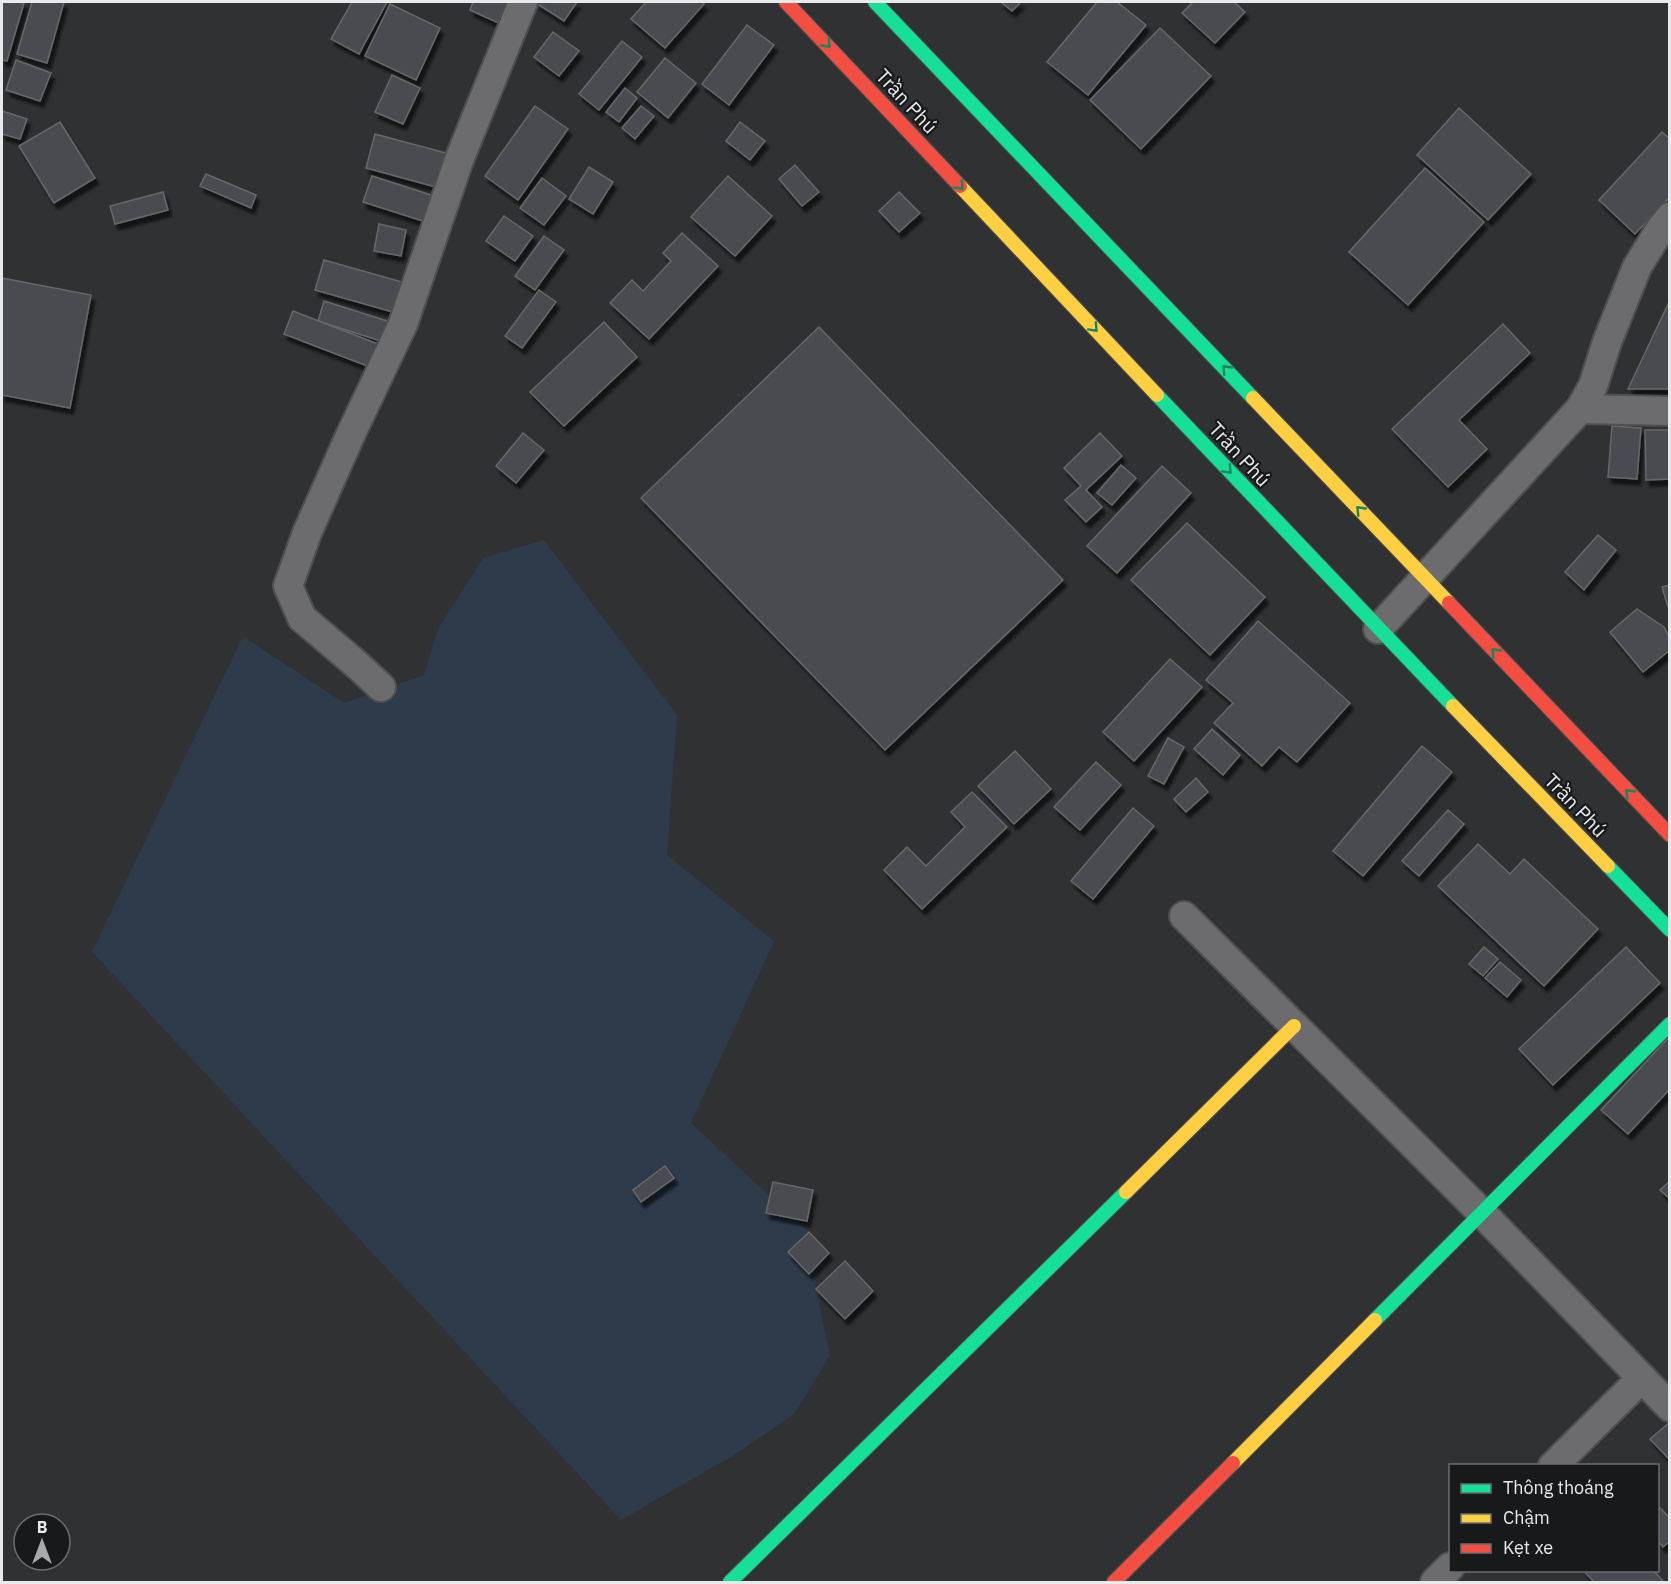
<svg xmlns="http://www.w3.org/2000/svg" width="1671" height="1584" viewBox="0 0 1671 1584" font-family="'IBM Plex Sans',sans-serif">
	<style>
		.green { fill: #2e3b4b }
		.building { fill: #484c51; stroke: #676769; stroke-width: 1.5; filter: url(#shadow) }
		.lines { fill: none; stroke-linecap: round; stroke-linejoin: round }
		.street-casing { stroke: #4e4f51; stroke-width: 32 }
		.fast-casing { stroke: #4e4f51; stroke-width: 16 }
		.slow-casing { stroke: #4e4f51; stroke-width: 16 }
		.jam-casing { stroke: #4e4f51; stroke-width: 16 }
		.street { stroke: #6c6c6e; stroke-width: 28 }
		.fast { stroke: #16e098; stroke-width: 14 }
		.slow { stroke: #ffcf43; stroke-width: 14 }
		.jam { stroke: #f24e42; stroke-width: 14 }
		.oneway { stroke: #17865f }
		.labels { text-anchor: middle; dominant-baseline: central; stroke-width: 4.5; stroke-linejoin: round; paint-order: stroke }
		.street-label { font-size: 20px; fill: #e8e9eb; stroke: #18191a }
	</style>
	<defs>
		<filter id="shadow"><feDropShadow dx="3.5" dy="6" stdDeviation="1.5" flood-color="#0009"/></filter>
	</defs>
	<rect width="100%" height="100%" fill="#303133"/>
	<!-- green -->
	<polygon class="green" points="544,540 677,715 667,855 774,941 691,1123 809,1232 814,1256 816,1289 830,1356 794,1414 734,1455 621,1520 92,952 243,636 344,703 424,675 438,629 483,558"/>
	<!-- building -->
	<g class="building">
		<polygon points="2,2 18,2 24,3 7,61 2,60"/>
		<polygon points="32,2 64,2 47,63 17,54"/>
		<polygon points="352,2 387,2 359,54 331,39"/>
		<polygon points="473,2 513,2 503,25 470,10"/>
		<polygon points="537,2 577,2 564,21 536,3"/>
		<polygon points="646,2 701,2 704,4 665,48 631,19"/>
		<polygon points="1001,2 1021,2 1012,11"/>
		<polygon points="1097,2 1117,2 1146,25 1088,95 1047,62"/>
		<polygon points="1193,2 1234,2 1245,12 1215,43 1182,13"/>
		<polygon points="390,4 440,28 416,80 365,56"/>
		<polygon points="747,25 774,45 729,105 702,84"/>
		<polygon points="1160,28 1211,76 1141,149 1090,100"/>
		<polygon points="553,32 579,51 559,76 534,57"/>
		<polygon points="622,41 642,57 599,110 579,94"/>
		<polygon points="665,58 696,83 668,118 637,92"/>
		<polygon points="16,60 51,73 40,101 6,90"/>
		<polygon points="392,75 420,88 403,124 375,112"/>
		<polygon points="625,88 637,98 619,122 606,112"/>
		<polygon points="535,106 568,129 518,200 485,176"/>
		<polygon points="641,106 654,116 635,139 622,128"/>
		<polygon points="1459,108 1531,174 1488,220 1417,155"/>
		<polygon points="2,111 27,119 20,139 2,134"/>
		<polygon points="60,122 95,178 54,203 19,146"/>
		<polygon points="740,122 765,141 750,160 726,141"/>
		<polygon points="1662,132 1670,139 1670,197 1635,234 1599,200"/>
		<polygon points="375,134 446,153 436,187 366,168"/>
		<polygon points="795,165 819,192 802,206 779,179"/>
		<polygon points="589,167 613,182 593,214 569,199"/>
		<polygon points="1425,168 1484,222 1408,305 1349,252"/>
		<polygon points="206,174 256,195 251,208 200,186"/>
		<polygon points="372,176 431,195 423,221 363,202"/>
		<polygon points="728,176 772,216 735,256 691,217"/>
		<polygon points="542,178 566,196 544,225 520,208"/>
		<polygon points="163,192 168,210 115,224 110,206"/>
		<polygon points="899,192 920,213 899,232 879,211"/>
		<polygon points="504,216 533,236 515,261 486,241"/>
		<polygon points="379,224 406,230 401,256 374,251"/>
		<polygon points="682,233 718,266 649,339 610,303 632,280 643,291 671,261 663,253"/>
		<polygon points="544,236 564,250 535,290 515,276"/>
		<polygon points="324,260 409,284 400,314 315,290"/>
		<polygon points="2,278 91,295 70,408 2,395"/>
		<polygon points="539,290 556,302 522,348 505,336"/>
		<polygon points="1670,300 1670,389 1628,389"/>
		<polygon points="324,301 397,324 390,344 318,321"/>
		<polygon points="293,311 378,344 370,367 284,334"/>
		<polygon points="604,322 637,357 564,426 530,392"/>
		<polygon points="1503,324 1530,353 1459,420 1487,449 1448,487 1392,429"/>
		<polygon points="819,327 1063,580 885,750 641,498"/>
		<polygon points="1612,426 1641,428 1637,479 1608,477"/>
		<polygon points="1645,430 1669,430 1670,479 1646,480"/>
		<polygon points="523,433 544,450 516,483 496,466"/>
		<polygon points="1100,433 1122,456 1086,490 1102,507 1086,522 1065,500 1081,486 1064,468"/>
		<polygon points="1121,465 1136,478 1112,505 1097,493"/>
		<polygon points="1162,466 1191,493 1117,573 1087,546"/>
		<polygon points="1187,523 1265,597 1210,655 1131,580"/>
		<polygon points="1598,535 1616,550 1584,590 1565,572"/>
		<polygon points="1670,585 1670,607 1668,607 1662,587"/>
		<polygon points="1637,609 1664,627 1670,639 1670,650 1643,672 1610,632"/>
		<polygon points="1258,621 1350,703 1297,762 1279,747 1262,766 1214,723 1233,703 1206,680"/>
		<polygon points="1170,659 1202,687 1134,761 1103,732"/>
		<polygon points="1212,729 1240,755 1223,775 1194,749"/>
		<polygon points="1168,738 1184,747 1164,784 1148,776"/>
		<polygon points="1422,746 1452,772 1363,876 1333,851"/>
		<polygon points="1015,751 1051,789 1014,824 978,786"/>
		<polygon points="1096,762 1121,785 1080,830 1054,807"/>
		<polygon points="1196,778 1208,792 1186,812 1174,799"/>
		<polygon points="972,792 1007,827 922,909 884,870 907,847 926,866 965,827 951,812"/>
		<polygon points="1133,808 1154,826 1093,899 1071,881"/>
		<polygon points="1448,810 1464,824 1419,876 1402,861"/>
		<polygon points="1478,844 1510,874 1524,859 1598,929 1544,986 1438,886"/>
		<polygon points="1484,947 1498,959 1483,976 1469,964"/>
		<polygon points="1626,947 1660,983 1553,1085 1519,1049"/>
		<polygon points="1500,962 1521,980 1507,997 1485,978"/>
		<polygon points="1670,1036 1670,1089 1628,1134 1601,1110"/>
		<polygon points="665,1166 674,1178 641,1202 633,1190"/>
		<polygon points="1670,1181 1670,1199 1660,1190"/>
		<polygon points="773,1182 813,1190 807,1221 766,1213"/>
		<polygon points="809,1232 829,1253 809,1274 788,1252"/>
		<polygon points="845,1261 873,1291 845,1319 816,1289"/>
		<polygon points="1670,1422 1670,1460 1650,1439"/>
		<polygon points="1658,1506 1670,1518 1670,1541 1663,1547 1658,1541"/>
		<polygon points="1583,1570 1653,1570 1664,1582 1594,1582"/>
	</g>
	<g class="lines">
		<!-- street casing -->
		<g class="street-casing">
			<g id="street">
				<polyline points="1580,409 1593,386 1607,342 1637,267 1661,228 1670,217"/>
				<polyline points="1378,629 1580,409 1670,411"/>
				<polyline points="381,687 355,663 302,618 288,586 307,533 349,438 403,324 459,160 523,2"/>
				<polyline points="1184,916 1482,1213 1670,1407"/>
				<polyline points="1553,1466 1642,1378"/>
				<polyline points="1435,1582 1450,1567"/>
			</g>
		</g>
		<!-- fast casing -->
		<g class="fast-casing">
			<g id="fast">
				<polyline points="875,2 1253,398"/>
				<polyline points="1157,395 1453,706"/>
				<polyline points="1608,866 1670,930"/>
				<polyline points="1375,1320 1670,1024"/>
				<polyline points="730,1582 1126,1192"/>
			</g>
		</g>
		<!-- slow casing -->
		<g class="slow-casing">
			<g id="slow">
				<polyline points="960,186 1157,395"/>
				<polyline points="1253,398 1449,603"/>
				<polyline points="1453,706 1608,866"/>
				<polyline points="1126,1192 1294,1026"/>
				<polyline points="1233,1463 1375,1320"/>
			</g>
		</g>
		<!-- jam casing -->
		<g class="jam-casing">
			<g id="jam">
				<polyline points="786,2 960,186"/>
				<polyline points="1449,603 1670,835"/>
				<polyline points="1114,1582 1233,1463"/>
			</g>
		</g>
		<!-- street -->
		<use href="#street" class="street"/>
		<!-- fast -->
		<use href="#fast" class="fast"/>
		<!-- slow -->
		<use href="#slow" class="slow"/>
		<!-- jam -->
		<use href="#jam" class="jam"/>
	</g>
	<!-- one-way arrows -->
	<defs><path id="oneway-chevron" d="M-2-3.5L2.5 0L-2 3.5" fill="none" stroke-width="1.6" stroke-linecap="round" stroke-linejoin="round" transform="scale(1.5)"/></defs>
	<g class="oneway">
		<use href="#oneway-chevron" transform="translate(827 44) rotate(47)"/>
		<use href="#oneway-chevron" transform="translate(960 186) rotate(47)"/>
		<use href="#oneway-chevron" transform="translate(1094 328) rotate(47)"/>
		<use href="#oneway-chevron" transform="translate(1226 369) rotate(-134)"/>
		<use href="#oneway-chevron" transform="translate(1228 470) rotate(47)"/>
		<use href="#oneway-chevron" transform="translate(1360 510) rotate(-134)"/>
		<use href="#oneway-chevron" transform="translate(1495 652) rotate(-134)"/>
		<use href="#oneway-chevron" transform="translate(1629 793) rotate(-134)"/>
	</g>
	<g class="labels">
		<!-- street labels -->
		<g class="street-label">
			<text transform="translate(907 101) rotate(47)">Trần Phú</text>
			<text transform="translate(1240 454) rotate(47)">Trần Phú</text>
			<text transform="translate(1576 805) rotate(46)">Trần Phú</text>
		</g>
	</g>
	<!-- border -->
	<rect width="1671" height="1584" fill="none" stroke="#e8e9eb" stroke-width="6"/>
	<!-- legend -->
	<rect x="1449" y="1464" width="210" height="108" fill="#18191a" stroke="#6b6c6e" stroke-width="1.5"/>
	<rect x="1461" y="1484" width="30" height="9" fill="#16e098" stroke="#6b6c6e" stroke-width="1.5"/>
	<text x="1503" y="1494" font-size="18" fill="#e8e9eb">Thông thoáng</text>
	<rect x="1461" y="1514" width="30" height="9" fill="#ffcf43" stroke="#6b6c6e" stroke-width="1.5"/>
	<text x="1503" y="1524" font-size="18" fill="#e8e9eb">Chậm</text>
	<rect x="1461" y="1544" width="30" height="9" fill="#f24e42" stroke="#6b6c6e" stroke-width="1.5"/>
	<text x="1503" y="1554" font-size="18" fill="#e8e9eb">Kẹt xe</text>
	<!-- north arrow -->
	<g transform="translate(42 1542)"><circle r="28" fill="#18191a" stroke="#6b6c6e" stroke-width="1.5"/>
	<path d="M0-4.5L10 22L0 15L-10 22Z" fill="#a8a9ab"/>
	<text y="-9" font-size="16" font-weight="bold" text-anchor="middle" fill="#e8e9eb">B</text>
	</g>
</svg>
